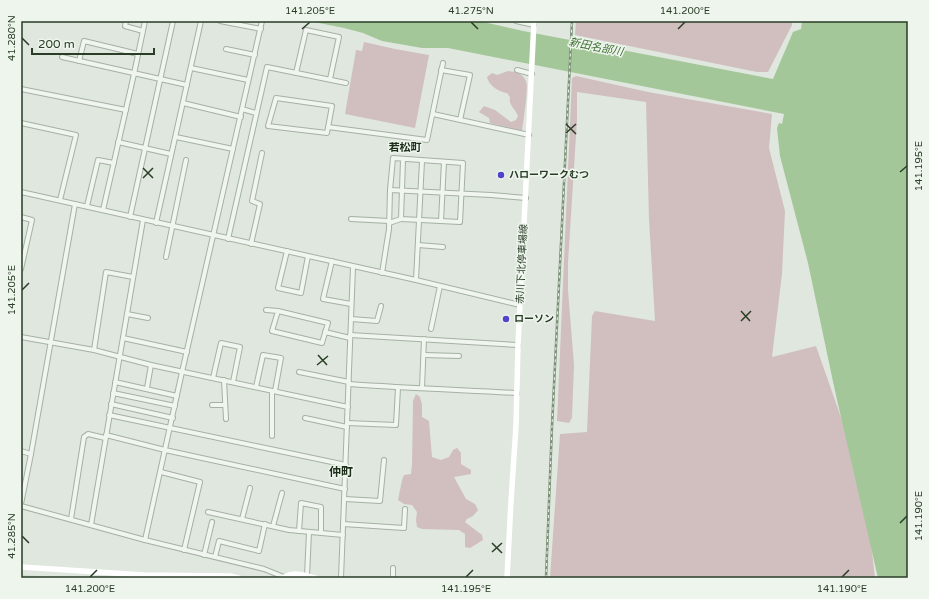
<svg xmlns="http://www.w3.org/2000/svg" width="929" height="599" viewBox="0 0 929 599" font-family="'Varela Round','Noto Sans JP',sans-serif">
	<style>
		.built { fill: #cdd9cc }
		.green { fill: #d1bfbf }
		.water { fill: #a4c799 }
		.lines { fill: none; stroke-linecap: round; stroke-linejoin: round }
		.street-casing { stroke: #a5b1a3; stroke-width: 6 }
		.street { stroke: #f1f5f0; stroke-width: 4 }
		.secondary { stroke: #fff; stroke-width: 5.5 }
		.rail-casing { stroke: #7b9077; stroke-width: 2.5 }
		.rail { stroke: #eef5ed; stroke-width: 1; stroke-dasharray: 3; stroke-linecap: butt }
		.ticks { fill: none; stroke: #2a3d27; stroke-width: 1.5 }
		.poi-dot { fill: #5044cb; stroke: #eef5ed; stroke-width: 1.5 }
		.labels { text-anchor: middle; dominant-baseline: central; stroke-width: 3; stroke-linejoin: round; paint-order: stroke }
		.poi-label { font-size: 10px; font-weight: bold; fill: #2a3d27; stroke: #eef5ed; text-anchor: start }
		.street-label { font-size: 10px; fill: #2a3d27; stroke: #eef5ed }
		.water-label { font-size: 11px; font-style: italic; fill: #3f7032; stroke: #eef5ed }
		.neighbourhood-label { font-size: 11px; font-weight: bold; fill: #1c2e1a; stroke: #eef5ed }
		.quarter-label { font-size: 12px; font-weight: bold; fill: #1c2e1a; stroke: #eef5ed }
		.neatline { fill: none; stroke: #2a3d27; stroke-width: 1.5 }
		.ticks-label { font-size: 10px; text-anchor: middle; fill: #2a3d27 }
	</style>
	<rect width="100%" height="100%" fill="#dfe7de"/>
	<!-- built -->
	<polygon class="built" points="21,575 71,578 21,578"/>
	<!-- green -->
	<g class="green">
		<polygon points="576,21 792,21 792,25 768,72 757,72 575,35"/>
		<polygon points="364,42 395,49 429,55 415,128 345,114 356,50 362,51"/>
		<path d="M508 71C516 72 522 73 526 81 529 87 523 122 522 131L490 123 489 118 479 112 484 106 495 110 511 122 516 120 518 116C515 108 508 105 510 97L507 93C499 92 489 86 487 77L492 73 497 75Z"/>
		<polygon points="576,76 648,92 772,114 769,148 785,211 782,274 772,357 816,346 850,443 866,500 875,578 550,578 560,434 587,432 592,316 595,311 655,321 649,219 646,102 577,92 577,120 568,263 568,290 574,365 572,418 569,423 557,421 572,78"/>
		<polygon points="416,394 420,397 422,405 422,417 429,421 432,457 441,460 449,457 453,450 457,448 461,453 461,464 471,470 471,474 454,477 466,499 475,504 478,510 473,516 467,519 465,522 482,535 483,540 470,548 465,547 465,534 459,530 422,529 417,527 416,520 417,512 412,505 404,504 398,500 402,480 404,475 411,474 412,464 413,401"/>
	</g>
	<!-- water -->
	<polygon class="water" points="309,21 479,21 523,31 773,79 793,32 801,29 802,21 908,21 908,578 878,578 835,391 808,263 780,156 777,128 779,123 782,124 784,114 448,48 422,48 382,41 363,33 344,28"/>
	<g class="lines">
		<!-- street casing -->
		<g class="street-casing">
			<g id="street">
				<polyline points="126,21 125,26 143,31"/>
				<polyline points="220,21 261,29"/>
				<polyline points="516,21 534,25"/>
				<polyline points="226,49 255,55"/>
				<polyline points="62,57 187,85"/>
				<polyline points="79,61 84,41 138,54"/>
				<polyline points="191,68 248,80"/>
				<polyline points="441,70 470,75 460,120"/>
				<polyline points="517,70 532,74"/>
				<polyline points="296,73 306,30 339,37 330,79"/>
				<polyline points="21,89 126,110"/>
				<polygon points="276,98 332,106 327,133 268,126"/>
				<polyline points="183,103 241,117"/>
				<polyline points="242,109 256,113"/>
				<polyline points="433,114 529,135"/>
				<polyline points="21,123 76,135 60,200"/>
				<polyline points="328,127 427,140 443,63"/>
				<polyline points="176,137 233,149"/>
				<polyline points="118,142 171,154"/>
				<polyline points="390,190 393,158 463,163 460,222 401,219 403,160"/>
				<polyline points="21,192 416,280 520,305"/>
				<polyline points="87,206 98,160 114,163"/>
				<polyline points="103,210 134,74 145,21"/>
				<polyline points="21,217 32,220 21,269"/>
				<polyline points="130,217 173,21"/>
				<polyline points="351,219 389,221"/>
				<polyline points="441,221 444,162"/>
				<polyline points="156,223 201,21"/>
				<polyline points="389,223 401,219"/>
				<polyline points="228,239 267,67 346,83"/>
				<polyline points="251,244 260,204 252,201 262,153"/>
				<polyline points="418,245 443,247"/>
				<polyline points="287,251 278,288 301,293 308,256"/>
				<polyline points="166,257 186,160"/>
				<polyline points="332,261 323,299 351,304"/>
				<polyline points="382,273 389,229 390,190 491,195 526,198"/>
				<polyline points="416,280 422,161"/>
				<polyline points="266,310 278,311 328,323 322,343 272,331 278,311"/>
				<polyline points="127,314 148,318"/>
				<polyline points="351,319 377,321 381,306"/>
				<polyline points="431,329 440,286"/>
				<polyline points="325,332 350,338"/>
				<polyline points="350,335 518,345"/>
				<polyline points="21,337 94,350 151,365 348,407"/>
				<polyline points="123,338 187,352"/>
				<polyline points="94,350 106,272 133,277"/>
				<polyline points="424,355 459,356"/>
				<polyline points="299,372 349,382"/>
				<polyline points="213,378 221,343 240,347 233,382"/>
				<polyline points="224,380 226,419"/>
				<polyline points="115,382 177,396"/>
				<path d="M349 384C405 388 461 390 517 393"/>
				<polyline points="256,387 263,355 281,358 275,391"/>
				<polyline points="147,388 151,365"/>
				<polyline points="422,388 424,339"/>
				<polyline points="272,391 272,436"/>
				<polyline points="113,393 175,406"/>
				<polyline points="111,404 173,418"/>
				<polyline points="212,405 225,405"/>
				<polyline points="109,415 346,465"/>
				<polyline points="305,418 347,427"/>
				<polyline points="347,423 396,425 398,388"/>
				<polyline points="106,435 165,450 345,489"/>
				<polyline points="21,451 31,454"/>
				<polyline points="161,472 200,482 184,550"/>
				<polyline points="345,499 380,501 384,460"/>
				<polyline points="21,504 31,454 75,204"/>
				<polyline points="21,506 145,540 264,569 284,577"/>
				<polyline points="208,512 289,530 343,535"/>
				<polyline points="71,519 84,437 88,434 105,438"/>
				<polyline points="242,519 250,488"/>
				<polyline points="343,524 404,528 405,509"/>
				<polyline points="91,525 143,220"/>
				<polyline points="273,526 282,493"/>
				<polyline points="299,531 301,503 321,507 321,533"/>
				<polyline points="145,540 182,372 262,21"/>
				<polyline points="204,555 212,522"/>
				<polyline points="215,557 219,541 259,551 265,524"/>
				<polyline points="307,576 309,532"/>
				<polyline points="341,578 353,267"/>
				<polyline points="393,578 393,568"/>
			</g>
		</g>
		<!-- street -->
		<use href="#street" class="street"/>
		<!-- secondary -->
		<g class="secondary">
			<polyline points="21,567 144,575 230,576 238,578"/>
			<path d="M283 578C294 571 304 575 315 578"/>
			<polyline points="507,578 511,501 516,426 518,345 534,21"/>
		</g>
		<!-- rail casing -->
		<g class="rail-casing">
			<polyline id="rail" points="546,578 552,426 572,21"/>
		</g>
		<!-- rail -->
		<use href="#rail" class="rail"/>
	</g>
	<!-- ticks -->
	<path class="ticks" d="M471 22 478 29M302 29 310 22M678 29 685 22M22 38 29 45M566 124 576 134M566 133 576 124M143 168 153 178M900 172 907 166M143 178 153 168M22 290 29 283M741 311 750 321M741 321 751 311M318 355 327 365M317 365 328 356M900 523 907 516M22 536 29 543M492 543 502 553M492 552 502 543M90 577 97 570M466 577 473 570M842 577 849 570"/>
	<!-- markers -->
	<g class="poi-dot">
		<circle cx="501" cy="175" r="4"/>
		<circle cx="506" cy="319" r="4"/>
	</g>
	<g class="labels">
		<!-- poi labels -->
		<g class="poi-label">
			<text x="509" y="175">ハローワークむつ</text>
			<text x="514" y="319">ローソン</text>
		</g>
		<!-- street labels -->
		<g class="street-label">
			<text transform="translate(522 264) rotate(-87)">赤川下北停車場線</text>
		</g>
		<!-- water labels -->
		<g class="water-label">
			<text transform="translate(596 47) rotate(11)">新田名部川</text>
		</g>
		<!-- neighbourhood labels -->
		<g class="neighbourhood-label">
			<text x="405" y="147">若松町</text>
		</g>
		<!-- quarter labels -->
		<g class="quarter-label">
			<text x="341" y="472">仲町</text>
		</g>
	</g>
	<!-- border -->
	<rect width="929" height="599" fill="none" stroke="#eef5ed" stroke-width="44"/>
	<!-- scale -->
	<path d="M32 48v6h122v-6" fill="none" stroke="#2a3d27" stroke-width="2"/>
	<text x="38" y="48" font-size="12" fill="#2a3d27" stroke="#eef5ed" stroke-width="3" paint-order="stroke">200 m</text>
	<rect x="22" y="22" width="885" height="555" class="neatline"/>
	<g class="ticks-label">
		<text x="310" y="14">141.205°E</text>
		<text x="471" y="14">41.275°N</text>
		<text x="685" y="14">141.200°E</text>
		<text transform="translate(11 38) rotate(-90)" y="4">41.280°N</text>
		<text transform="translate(918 166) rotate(-90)" y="4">141.195°E</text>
		<text transform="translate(11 290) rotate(-90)" y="4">141.205°E</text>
		<text transform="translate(918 516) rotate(-90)" y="4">141.190°E</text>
		<text transform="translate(11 536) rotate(-90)" y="4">41.285°N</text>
		<text x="90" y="592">141.200°E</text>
		<text x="466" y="592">141.195°E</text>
		<text x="842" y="592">141.190°E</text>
	</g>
</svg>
